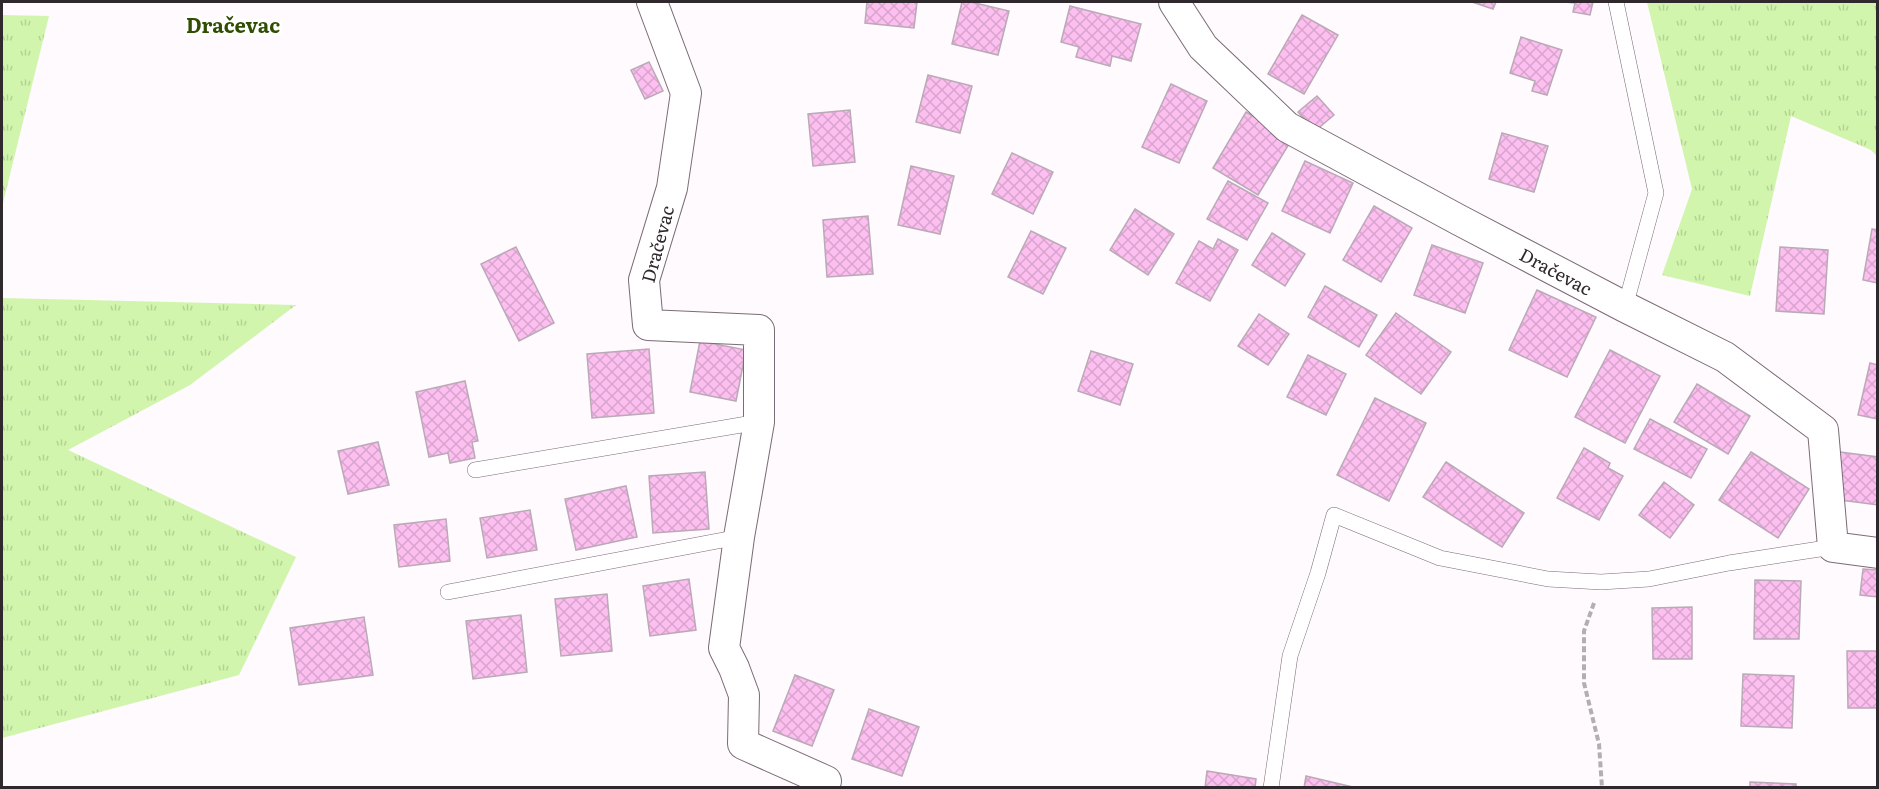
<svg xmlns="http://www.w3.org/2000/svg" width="1879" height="789" viewBox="0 0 1879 789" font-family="Literata,serif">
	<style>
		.grass { fill: url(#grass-tufts) }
		.building { fill: url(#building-cross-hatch); stroke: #baa9b6; stroke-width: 1.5 }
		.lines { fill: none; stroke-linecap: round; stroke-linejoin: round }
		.lane-casing { stroke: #7b6b77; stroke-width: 16 }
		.street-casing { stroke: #7b6b77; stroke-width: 32 }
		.path { stroke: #b3aeb2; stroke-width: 4; stroke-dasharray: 6 3; stroke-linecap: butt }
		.lane { stroke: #fff; stroke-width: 15 }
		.street { stroke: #fff; stroke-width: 30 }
		.labels { text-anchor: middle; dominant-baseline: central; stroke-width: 6; stroke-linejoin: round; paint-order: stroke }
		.street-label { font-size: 18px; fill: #2f292e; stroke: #fff }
		.neighbourhood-label { font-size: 20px; font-weight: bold; fill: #314d03; stroke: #fff }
	</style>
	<defs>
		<pattern id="grass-tufts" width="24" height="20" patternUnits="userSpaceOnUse" patternTransform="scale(1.5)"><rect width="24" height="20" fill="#d1f5ac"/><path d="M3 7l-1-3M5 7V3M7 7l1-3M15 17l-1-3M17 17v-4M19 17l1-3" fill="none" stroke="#b4d294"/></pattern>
		<pattern id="building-cross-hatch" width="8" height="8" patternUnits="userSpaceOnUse" patternTransform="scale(1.5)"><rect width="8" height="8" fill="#fcbff0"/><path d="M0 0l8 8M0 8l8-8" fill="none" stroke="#d8a4ce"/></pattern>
	</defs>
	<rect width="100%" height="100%" fill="#fefafd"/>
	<!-- grass -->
	<g class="grass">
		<polygon points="1647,2 1877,2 1877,156 1871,150 1791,116 1750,296 1662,275 1692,189"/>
		<polygon points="2,15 49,16 2,207"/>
		<polygon points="2,298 296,305 190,385 68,450 296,557 239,675 2,738"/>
	</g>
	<!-- building -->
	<g class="building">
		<polygon points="867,2 917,2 914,28 865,23"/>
		<polygon points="962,2 971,2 1009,11 998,55 952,44"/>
		<polygon points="1472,2 1496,2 1493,9"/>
		<polygon points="1565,2 1593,2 1590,15 1573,12 1575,3"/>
		<polygon points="1070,6 1141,24 1131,61 1112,56 1110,66 1076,57 1079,47 1061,42"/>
		<polygon points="1302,15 1338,35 1304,94 1268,74"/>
		<polygon points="1521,37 1562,50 1547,95 1532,91 1535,81 1510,73"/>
		<polygon points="649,62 663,91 645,99 631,70"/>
		<polygon points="928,75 972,86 960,133 916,122"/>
		<polygon points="1171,84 1207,101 1179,163 1142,147"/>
		<polygon points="1317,96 1334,115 1315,131 1298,112"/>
		<polygon points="850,110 855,162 813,166 808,114"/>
		<polygon points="1246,112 1292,139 1258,195 1213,168"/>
		<polygon points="1502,133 1548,146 1534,192 1489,179"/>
		<polygon points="1012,153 1053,172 1033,214 992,194"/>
		<polygon points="1305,161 1353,183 1330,233 1282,211"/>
		<polygon points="911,166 954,176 940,234 898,225"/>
		<polygon points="1228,181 1268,203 1247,240 1207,219"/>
		<polygon points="1374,206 1412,228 1381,282 1343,260"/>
		<polygon points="1135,209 1174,234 1148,275 1110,250"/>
		<polygon points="868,216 873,274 827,277 823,220"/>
		<polygon points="1872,229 1878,230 1878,283 1863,280"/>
		<polygon points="1031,231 1066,248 1043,294 1008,277"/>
		<polygon points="1272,233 1305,254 1285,286 1252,265"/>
		<polygon points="1218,239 1238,250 1210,301 1176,283 1199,241 1213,249"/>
		<polygon points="1432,245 1483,263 1465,313 1414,295"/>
		<polygon points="516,247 554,323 519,341 481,264"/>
		<polygon points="1780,247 1828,250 1824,314 1776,311"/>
		<polygon points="1325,286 1377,315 1359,347 1308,317"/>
		<polygon points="1537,290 1596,317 1567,377 1509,350"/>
		<polygon points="1396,313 1451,352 1421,394 1366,355"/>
		<polygon points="1259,314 1289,334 1268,365 1238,346"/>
		<polygon points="700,341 746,350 736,401 690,392"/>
		<polygon points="649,349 654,413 592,418 587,354"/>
		<polygon points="1610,350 1660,376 1625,443 1575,417"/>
		<polygon points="1091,351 1133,364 1120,405 1078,391"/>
		<polygon points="1308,355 1346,374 1326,415 1287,397"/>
		<polygon points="1870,363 1878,365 1878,419 1858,415"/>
		<polygon points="465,381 478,441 472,442 475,458 450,463 448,453 429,457 416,392"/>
		<polygon points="1697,384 1750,416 1728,454 1674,422"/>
		<polygon points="1375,398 1426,423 1389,501 1337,475"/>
		<polygon points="1650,419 1707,449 1691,478 1634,449"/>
		<polygon points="378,442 389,485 348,494 338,451"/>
		<polygon points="1584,448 1610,463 1608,468 1623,476 1599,520 1557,498"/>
		<polygon points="1751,452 1809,489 1778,538 1719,500"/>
		<polygon points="1840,452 1878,457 1878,505 1833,499"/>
		<polygon points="1446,462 1524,513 1502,547 1423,497"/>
		<polygon points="705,472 709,529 653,533 649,476"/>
		<polygon points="1664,482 1694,505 1670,538 1639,515"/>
		<polygon points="626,486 637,537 576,550 565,499"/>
		<polygon points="530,510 537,550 487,558 480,518"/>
		<polygon points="446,519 450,561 399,567 394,525"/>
		<polygon points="1863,569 1878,570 1878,597 1860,595"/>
		<polygon points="689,579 696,630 650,636 643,586"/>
		<polygon points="1755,580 1801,581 1799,639 1754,639"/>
		<polygon points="607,594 612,651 561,656 555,599"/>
		<polygon points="1692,607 1692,659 1653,659 1652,608"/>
		<polygon points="521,615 527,672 473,679 466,621"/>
		<polygon points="364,617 373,675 299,685 290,628"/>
		<polygon points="1847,651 1878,651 1878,708 1848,708"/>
		<polygon points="1743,674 1794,676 1792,728 1741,726"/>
		<polygon points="795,675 834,690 812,746 773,731"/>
		<polygon points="869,709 919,727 902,776 852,759"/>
		<polygon points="1207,771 1256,779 1255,788 1205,788"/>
		<polygon points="1306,776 1357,788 1304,788"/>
		<polygon points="1750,782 1796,784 1796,788 1750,788"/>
	</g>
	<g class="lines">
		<!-- lane casing -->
		<g class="lane-casing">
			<g id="lane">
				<polyline points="1616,2 1656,193 1625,307"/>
				<polyline points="475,470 759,422"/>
				<polyline points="448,592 739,537"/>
				<polyline points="1271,788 1290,656 1318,573 1334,515 1440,558 1548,579 1601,582 1649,579 1729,563 1833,547"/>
			</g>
		</g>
		<!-- street casing -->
		<g class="street-casing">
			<g id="street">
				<polyline points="652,2 686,93 672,188 644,280 648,325 759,330 759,422 739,537 724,648 734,668 744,695 743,744 826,781"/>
				<polyline points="1174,2 1203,47 1287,127 1459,220 1625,307 1725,357 1823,430 1833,547 1878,553"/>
			</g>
		</g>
		<!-- path -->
		<polyline class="path" points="1594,603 1584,631 1584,683 1599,744 1602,788"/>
		<!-- lane -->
		<use href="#lane" class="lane"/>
		<!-- street -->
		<use href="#street" class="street"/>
	</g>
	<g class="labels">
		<!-- street labels -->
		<g class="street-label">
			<text transform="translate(657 244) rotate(-75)">Dračevac</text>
			<text transform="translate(1556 271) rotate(28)">Dračevac</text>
		</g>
		<!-- neighbourhood labels -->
		<g class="neighbourhood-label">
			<text x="233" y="24">Dračevac</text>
		</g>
	</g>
	<!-- border -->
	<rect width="1879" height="789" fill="none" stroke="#2f292e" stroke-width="6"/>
</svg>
